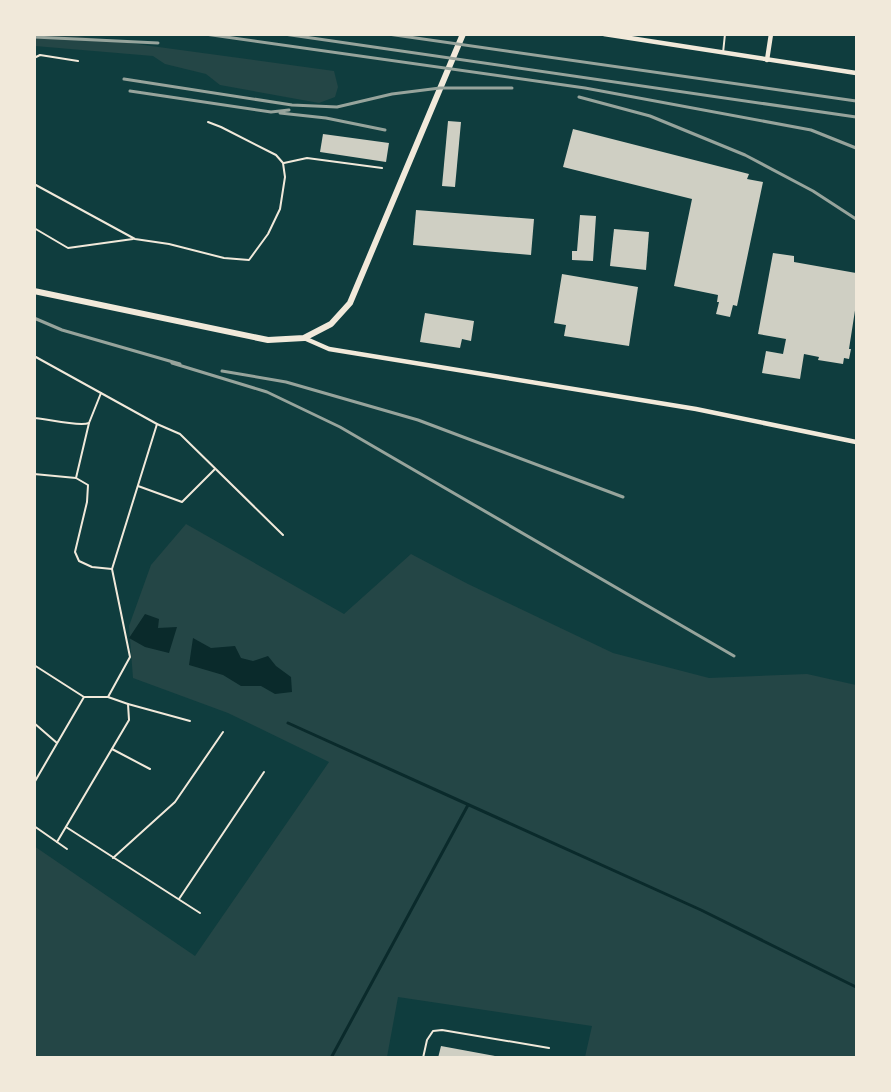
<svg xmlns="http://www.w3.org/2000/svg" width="891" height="1092" viewBox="0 0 891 1092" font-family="'PT Sans Narrow',sans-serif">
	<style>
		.green { fill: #244646 }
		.water { fill: #0a2a2b }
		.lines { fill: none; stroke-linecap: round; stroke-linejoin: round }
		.stream { stroke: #0a2a2b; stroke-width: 3 }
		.building { fill: #cfcfc3 }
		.service { stroke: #f1e9da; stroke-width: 2 }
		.minor { stroke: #f1e9da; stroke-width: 4.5 }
		.secondary { stroke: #f1e9da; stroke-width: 6 }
		.rail { stroke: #97a49c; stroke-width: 3 }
	</style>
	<rect width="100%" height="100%" fill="#0f3d3e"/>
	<!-- green -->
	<g class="green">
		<polygon points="35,34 70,35 334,71 338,87 335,97 319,103 220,85 206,74 165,64 153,56 35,46"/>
		<polygon points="186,524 344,614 411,554 468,584 613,653 709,678 807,674 856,685 856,1057 585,1057 592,1026 398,997 387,1057 35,1057 34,846 195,956 329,762 228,713 133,678 129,626 151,565"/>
	</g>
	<!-- water -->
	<g class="water">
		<polygon points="145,614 159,619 158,628 177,627 169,653 145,647 129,638"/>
		<polygon points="193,638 211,648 235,646 241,658 253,661 268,656 276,666 291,677 292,692 275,694 261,686 241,686 223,675 189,665"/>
	</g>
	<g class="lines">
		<!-- stream -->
		<g class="stream">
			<polyline points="288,723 701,910 856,987"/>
			<polyline points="331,1058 468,805"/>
		</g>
	</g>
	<!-- building -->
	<g class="building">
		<polygon points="448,121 461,122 455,187 442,186"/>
		<polygon points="573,129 749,174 747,179 763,182 737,306 733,305 730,317 716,314 719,302 717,302 718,295 674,286 692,199 563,167"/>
		<polygon points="323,134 389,143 386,162 320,152"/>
		<polygon points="416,210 534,219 531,255 413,245"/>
		<polygon points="580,215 596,216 593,261 572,260 572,251 577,251"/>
		<polygon points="614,229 649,232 646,270 610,266"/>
		<polygon points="773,253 794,256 794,262 856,273 856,304 849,349 851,349 849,359 844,358 843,364 818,360 819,357 804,354 800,379 762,373 766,351 783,354 786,339 758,334"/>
		<polygon points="562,274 638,287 629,346 564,336 566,325 554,323"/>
		<polygon points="425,313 474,321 471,341 462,339 460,348 420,342"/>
		<polygon points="441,1046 495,1056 495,1058 438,1058"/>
	</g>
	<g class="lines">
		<!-- service -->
		<g class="service">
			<polyline points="723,53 725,34"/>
			<polyline points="34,58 40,55 78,61"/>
			<polyline points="284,163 307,158 382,168"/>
			<polyline points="34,184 135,239 169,244 224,258 249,260 268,234 280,209 285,177 283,163 276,155 221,127 208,122"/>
			<polyline points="34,228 68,248 133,239"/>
			<polyline points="34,356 157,424 180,434 283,535"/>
			<path d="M34 418C48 419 79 427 89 423L101 393"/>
			<polyline points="34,474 76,478 88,485 87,502 75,552 79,561 92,567 112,569"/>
			<polyline points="76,478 89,423"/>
			<polyline points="138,486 182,502 215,469"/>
			<polyline points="34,665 84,697 108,697 128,704 129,720 57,842"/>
			<polyline points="108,697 130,657 112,569 157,424"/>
			<polyline points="128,704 190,721"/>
			<polyline points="34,723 57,743"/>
			<polyline points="112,749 150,769"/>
			<polyline points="34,783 84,697"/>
			<polyline points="34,826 67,849"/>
			<polyline points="66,827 200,913"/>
			<polyline points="113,858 175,802 223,732"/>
			<polyline points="179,899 264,772"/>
			<polyline points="423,1058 427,1040 433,1031 442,1030 549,1048"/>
		</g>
		<!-- minor -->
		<g class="minor">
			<polyline points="604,34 856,73"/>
			<polyline points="767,60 771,34"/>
			<polyline points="304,338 329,349 696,409 856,442"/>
		</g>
		<!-- secondary -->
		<polyline class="secondary" points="34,291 268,340 304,338 331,324 350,303 463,34"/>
		<!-- rail -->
		<g class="rail">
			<polyline points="205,34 585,88 811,130 856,148"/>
			<polyline points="284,34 856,117"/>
			<polyline points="388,34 856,101"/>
			<polyline points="34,37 158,43"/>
			<polyline points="124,79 292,105 337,107 392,94 440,88 512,88"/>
			<polyline points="130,91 271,112 289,110"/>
			<polyline points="579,97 650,116 745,155 813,191 856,219"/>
			<polyline points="280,113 326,118 385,130"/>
			<polyline points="34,318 62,330 180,364"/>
			<polyline points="172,363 267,392 340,427 734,656"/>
			<polyline points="222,371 286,382 418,420 623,497"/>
		</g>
	</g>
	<!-- border -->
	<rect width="891" height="1092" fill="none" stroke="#f1e9da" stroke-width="72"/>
</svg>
